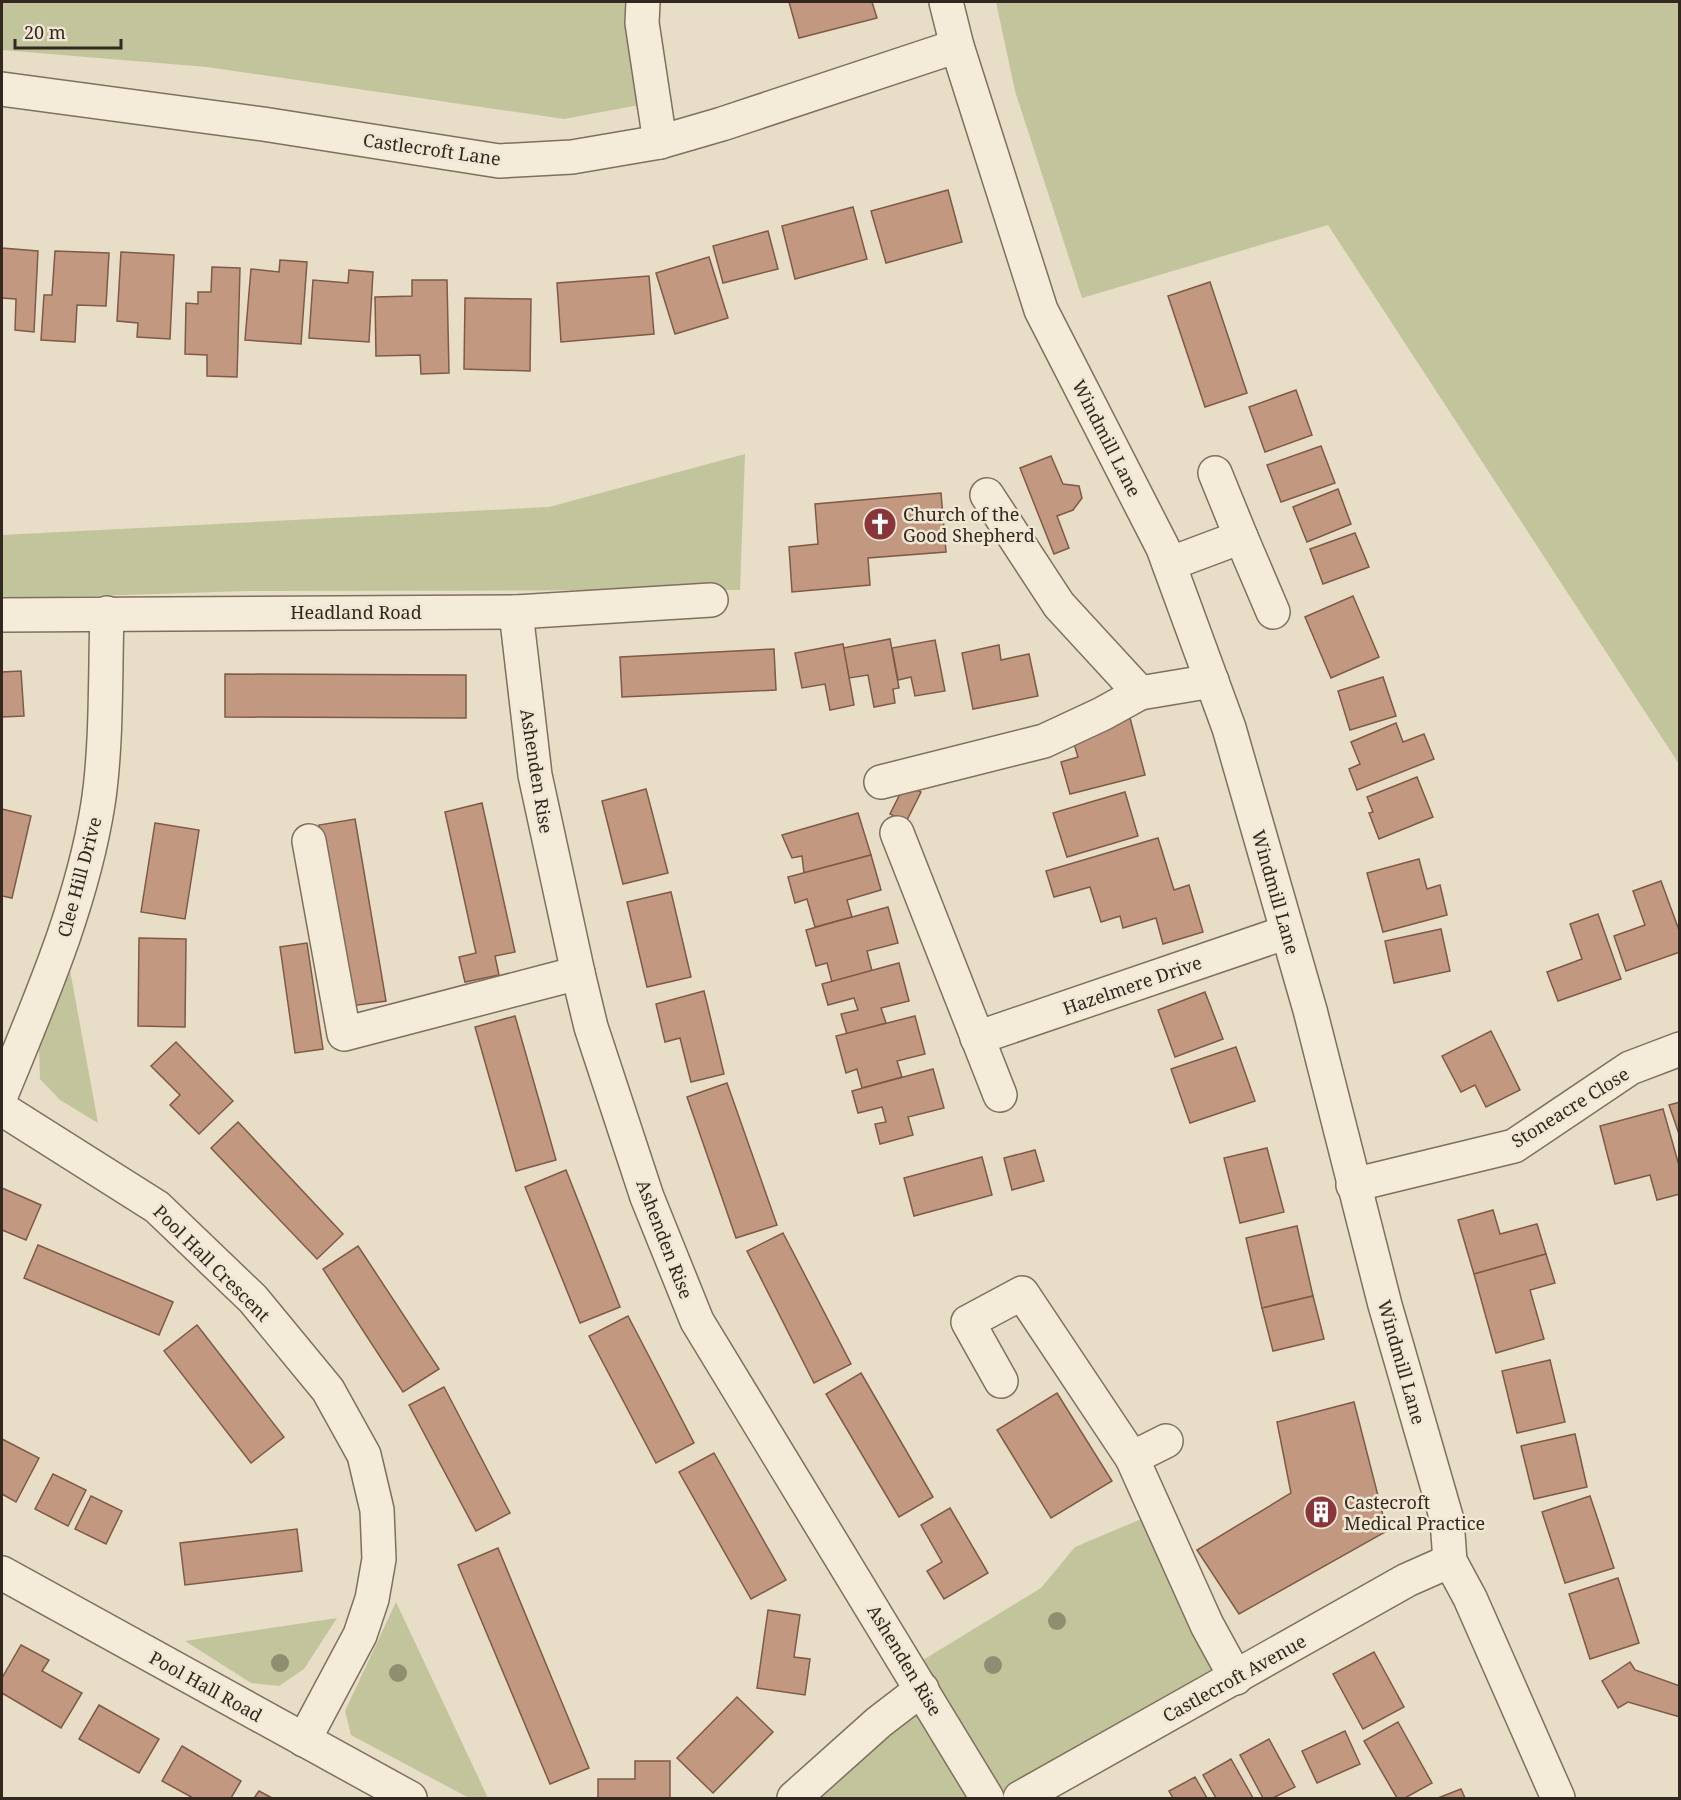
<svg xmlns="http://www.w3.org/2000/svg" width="1681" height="1800" viewBox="0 0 1681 1800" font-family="'Noto Serif',serif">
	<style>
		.green { fill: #c2c59b }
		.building { fill: #c29980; stroke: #7e5a47; stroke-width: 1.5 }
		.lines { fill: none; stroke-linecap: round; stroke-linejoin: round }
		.minor-casing { stroke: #816f5e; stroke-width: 36 }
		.minor { stroke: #f4ebd8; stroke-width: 33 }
		.tree { fill: #8f8e70 }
		.labels { text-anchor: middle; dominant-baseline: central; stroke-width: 5; stroke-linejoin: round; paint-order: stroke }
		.street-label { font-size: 18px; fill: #332820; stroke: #f1e7d4 }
		.poi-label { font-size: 18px; fill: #332820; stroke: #f1e7d4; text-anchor: start }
	</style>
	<rect width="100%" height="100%" fill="#e8ddc6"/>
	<!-- green -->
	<g class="green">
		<polygon points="2,2 639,2 666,100 564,119 207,67 2,50"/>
		<polygon points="996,2 1679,2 1679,764 1328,225 1082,298 1015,91"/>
		<polygon points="745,454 740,590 247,591 2,599 2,535 549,507"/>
		<polygon points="70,970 98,1123 60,1100 40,1079 39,1048"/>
		<polygon points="1153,1514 1221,1668 1038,1768 993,1796 918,1663 1041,1588 1075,1547"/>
		<polygon points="396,1602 488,1798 469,1798 351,1735 345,1711"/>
		<polygon points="337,1618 304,1669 279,1686 251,1683 185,1641"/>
		<polygon points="921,1700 977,1798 804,1798"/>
	</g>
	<!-- building -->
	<g class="building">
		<polygon points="789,2 872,2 877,18 799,38"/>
		<polygon points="948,190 962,242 886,263 871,211"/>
		<polygon points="853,207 867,259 795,279 782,226"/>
		<polygon points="768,231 778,269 723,283 713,246"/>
		<polygon points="2,248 38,251 34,332 15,330 16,299 2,298"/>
		<polygon points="55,251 109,253 106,306 77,305 75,342 41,340 44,295 52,295"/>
		<polygon points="121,252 174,255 170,339 137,337 138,323 117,321"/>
		<polygon points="709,257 728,318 675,334 656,273"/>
		<polygon points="280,260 307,262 301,344 245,340 251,269 279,272"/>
		<polygon points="212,267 240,268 237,377 207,376 207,355 185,354 186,303 198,304 198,292 211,292"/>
		<polygon points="349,270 373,272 369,342 309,338 313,280 348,283"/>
		<polygon points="649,276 654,334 561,342 557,283"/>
		<polygon points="412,280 447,280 449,373 421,374 420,355 376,356 375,297 412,296"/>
		<polygon points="1210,282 1247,393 1205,407 1168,296"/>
		<polygon points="465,298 531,299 530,371 464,369"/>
		<polygon points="1296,390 1312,435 1265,452 1249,407"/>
		<polygon points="1321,446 1335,483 1281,502 1267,465"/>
		<polygon points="1051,456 1063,484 1079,486 1082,498 1073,510 1057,516 1069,548 1054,554 1020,468"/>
		<polygon points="1338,489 1351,524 1307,542 1293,507"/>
		<polygon points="941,493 946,552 868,558 870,585 792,592 789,547 818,544 815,504"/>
		<polygon points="1355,533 1369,567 1323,584 1310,549"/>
		<polygon points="1353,596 1379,657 1331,678 1305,617"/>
		<polygon points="890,639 899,688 893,689 895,703 874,707 868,675 849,678 843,648"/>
		<polygon points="935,640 945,691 915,696 911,677 898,680 892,648"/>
		<polygon points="843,644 854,705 830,710 825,684 802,688 795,653"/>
		<polygon points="999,645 1001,660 1029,654 1038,696 973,709 962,653"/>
		<polygon points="774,649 776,690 622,697 620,657"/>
		<polygon points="21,671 24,716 2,717 2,672"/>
		<polygon points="225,674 466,675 466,718 225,717"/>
		<polygon points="1383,677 1396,716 1350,730 1338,691"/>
		<polygon points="1130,718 1145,775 1070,794 1061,762 1078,757 1071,734"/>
		<polygon points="1396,723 1403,742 1424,734 1434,759 1357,790 1349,769 1360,764 1351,742"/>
		<polygon points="1417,777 1433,817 1379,839 1369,813 1373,812 1367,797"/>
		<polygon points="905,784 921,792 906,822 890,814"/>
		<polygon points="646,789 668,873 623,884 602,801"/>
		<polygon points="1125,792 1138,836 1067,857 1053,813"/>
		<polygon points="482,803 515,952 495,956 499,975 465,982 459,957 476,953 445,812"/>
		<polygon points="2,809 31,816 12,898 2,896"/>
		<polygon points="858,813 871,855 804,873 802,856 792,858 782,835"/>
		<polygon points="355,819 386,1001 351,1006 319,825"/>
		<polygon points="155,823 199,830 185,919 141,912"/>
		<polygon points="1158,838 1174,890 1189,885 1203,932 1163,944 1156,918 1123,928 1120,916 1101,922 1090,887 1054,897 1046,871"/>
		<polygon points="871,855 881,890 847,900 852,917 815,927 807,899 795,903 788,877"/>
		<polygon points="1419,859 1427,889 1440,885 1447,915 1383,932 1367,873"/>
		<polygon points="1661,881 1680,933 1680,952 1626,971 1614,936 1645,925 1633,891"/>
		<polygon points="671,892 691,977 647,987 627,902"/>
		<polygon points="888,907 898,943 867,951 872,971 832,982 827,963 816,966 806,930"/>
		<polygon points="1598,914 1621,979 1558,1001 1547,972 1582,959 1570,924"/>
		<polygon points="1441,929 1450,971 1394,983 1385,941"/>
		<polygon points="139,938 186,939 185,1027 138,1026"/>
		<polygon points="307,943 323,1049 295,1053 280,947"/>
		<polygon points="899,963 909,1001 881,1008 886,1023 847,1034 841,1014 858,1010 854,998 828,1005 822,984"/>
		<polygon points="704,991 724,1074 691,1082 680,1038 665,1042 656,1004"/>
		<polygon points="1205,992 1223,1039 1175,1057 1158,1010"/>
		<polygon points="515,1016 556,1160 516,1171 475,1027"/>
		<polygon points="915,1016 925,1054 897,1061 902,1077 862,1088 857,1069 846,1073 836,1036"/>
		<polygon points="1491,1031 1520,1090 1486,1107 1475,1085 1461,1092 1442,1056"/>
		<polygon points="176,1042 233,1101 199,1134 170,1105 180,1095 151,1066"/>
		<polygon points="1236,1047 1255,1101 1190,1123 1171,1069"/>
		<polygon points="933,1069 944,1108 908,1117 913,1135 880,1144 875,1124 886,1122 882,1107 858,1113 852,1091"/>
		<polygon points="727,1083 777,1225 736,1238 687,1097"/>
		<polygon points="1680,1102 1680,1137 1669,1105"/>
		<polygon points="1663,1109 1680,1169 1680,1194 1657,1200 1650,1175 1615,1184 1600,1126"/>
		<polygon points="238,1122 343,1234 317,1259 211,1148"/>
		<polygon points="1267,1148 1284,1212 1240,1223 1224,1158"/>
		<polygon points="1035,1150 1044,1181 1012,1190 1004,1158"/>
		<polygon points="982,1157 992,1195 914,1216 904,1178"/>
		<polygon points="566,1170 620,1307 580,1323 525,1187"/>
		<polygon points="2,1188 41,1205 26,1240 2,1230"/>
		<polygon points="1493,1210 1500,1234 1537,1224 1546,1254 1474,1274 1458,1220"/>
		<polygon points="1297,1226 1313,1296 1262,1308 1246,1238"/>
		<polygon points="783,1233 851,1364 814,1383 747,1251"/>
		<polygon points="38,1245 173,1302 159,1335 24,1278"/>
		<polygon points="358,1246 439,1369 403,1392 323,1269"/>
		<polygon points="1546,1254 1555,1283 1530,1290 1544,1339 1496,1353 1474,1274"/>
		<polygon points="1313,1296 1324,1339 1273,1351 1262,1308"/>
		<polygon points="628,1316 694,1443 656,1463 589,1336"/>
		<polygon points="197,1325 284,1437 251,1463 164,1351"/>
		<polygon points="1550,1360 1565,1422 1517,1433 1502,1371"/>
		<polygon points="861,1373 933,1497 899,1517 826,1394"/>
		<polygon points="444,1387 510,1513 476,1531 409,1405"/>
		<polygon points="1057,1393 1112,1481 1051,1518 997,1430"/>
		<polygon points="1354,1402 1387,1531 1239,1614 1197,1550 1291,1493 1277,1422"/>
		<polygon points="1575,1434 1587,1487 1534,1499 1521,1446"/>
		<polygon points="2,1439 39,1458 16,1502 2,1494"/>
		<polygon points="714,1453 786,1580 751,1599 679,1472"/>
		<polygon points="53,1474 86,1490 68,1526 35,1509"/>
		<polygon points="91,1496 122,1511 106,1544 75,1529"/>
		<polygon points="1590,1496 1614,1568 1565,1583 1542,1512"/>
		<polygon points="950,1508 988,1573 944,1599 927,1571 942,1562 921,1525"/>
		<polygon points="297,1529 302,1571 185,1585 180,1543"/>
		<polygon points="498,1548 589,1768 550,1784 458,1565"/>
		<polygon points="1618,1578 1639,1643 1590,1659 1569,1594"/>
		<polygon points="768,1610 800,1615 794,1657 810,1659 805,1695 757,1688"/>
		<polygon points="21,1645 49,1660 42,1671 82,1693 61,1728 2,1693 2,1678"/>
		<polygon points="1374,1652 1404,1707 1363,1729 1333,1674"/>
		<polygon points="1630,1662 1635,1670 1680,1686 1680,1717 1628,1702 1618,1708 1602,1681"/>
		<polygon points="737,1697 773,1732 713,1793 677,1758"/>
		<polygon points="99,1705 159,1739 139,1773 79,1739"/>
		<polygon points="1398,1722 1432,1783 1405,1798 1397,1798 1364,1741"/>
		<polygon points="1345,1731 1360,1764 1317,1783 1302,1751"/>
		<polygon points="1269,1739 1295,1787 1273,1798 1263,1798 1240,1755"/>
		<polygon points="182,1746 241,1781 231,1798 193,1798 162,1781"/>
		<polygon points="1231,1759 1253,1798 1216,1798 1203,1775"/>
		<polygon points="635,1761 670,1761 670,1798 598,1798 598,1779 635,1779"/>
		<polygon points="1195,1777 1207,1798 1173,1798 1169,1791"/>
		<polygon points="1461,1789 1465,1798 1438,1798"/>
		<polygon points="259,1791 272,1798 254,1798"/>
	</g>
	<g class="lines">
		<!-- minor casing -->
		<g class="minor-casing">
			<g id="minor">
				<polyline points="643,2 642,23 660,142"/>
				<polyline points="946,2 957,46 1041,310 1163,548 1229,728 1310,1010 1385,1305 1447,1520 1450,1561 1470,1598 1558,1798"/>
				<polyline points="2,89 263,124 499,161 572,157 660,142 722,124 957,46"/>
				<polyline points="987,495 1059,605 1140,693 1212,681"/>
				<polyline points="1241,537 1273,612"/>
				<polyline points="1169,564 1241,537 1215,473"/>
				<polyline points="516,612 535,775 578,973 591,1027 647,1197 697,1321 987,1798"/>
				<polyline points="2,615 516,612 711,600"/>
				<polyline points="881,782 1044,741 1102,714 1140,693"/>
				<polyline points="897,833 1000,1095"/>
				<polyline points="309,841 344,1034 578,973"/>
				<polyline points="977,1038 1287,932"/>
				<path d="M2 1093C40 1000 82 905 98 804 107 745 105 674 107 613"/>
				<polyline points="2,1109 157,1207 253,1299 328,1390 364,1455 377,1510 379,1559 372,1599 360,1635 304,1740"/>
				<polyline points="1353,1185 1514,1146 1630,1068 1680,1049"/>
				<polyline points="1001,1381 968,1322 1022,1293 1132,1458 1207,1625 1236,1678"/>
				<polyline points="1132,1458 1166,1441"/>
				<polyline points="2,1573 410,1798"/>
				<polyline points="794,1798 879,1722 922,1689"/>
				<polyline points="1020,1798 1407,1580 1450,1561"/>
			</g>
		</g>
		<!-- minor -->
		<use href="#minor" class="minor"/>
	</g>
	<!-- trees -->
	<g class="tree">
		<circle cx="1057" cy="1621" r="9"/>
		<circle cx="280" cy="1663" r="9"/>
		<circle cx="993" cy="1665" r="9"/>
		<circle cx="398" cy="1673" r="9"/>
	</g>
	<!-- icons -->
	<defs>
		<g id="church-disc" transform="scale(1.725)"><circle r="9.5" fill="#893539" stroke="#f1e7d4"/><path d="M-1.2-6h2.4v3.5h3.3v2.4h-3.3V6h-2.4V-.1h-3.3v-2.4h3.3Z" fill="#fff"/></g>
		<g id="building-disc" transform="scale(1.725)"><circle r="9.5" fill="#893539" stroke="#f1e7d4"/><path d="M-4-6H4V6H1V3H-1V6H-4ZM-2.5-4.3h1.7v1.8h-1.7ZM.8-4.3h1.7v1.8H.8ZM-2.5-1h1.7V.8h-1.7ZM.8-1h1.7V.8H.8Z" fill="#fff"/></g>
	</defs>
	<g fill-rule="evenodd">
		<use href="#church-disc" x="880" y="524"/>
		<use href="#building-disc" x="1321" y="1512"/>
	</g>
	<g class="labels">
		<!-- street labels -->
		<g class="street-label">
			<text transform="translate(432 149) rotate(8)">Castlecroft Lane</text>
			<text transform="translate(1107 438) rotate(63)">Windmill Lane</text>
			<text x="356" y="612">Headland Road</text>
			<text transform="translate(537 771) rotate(81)">Ashenden Rise</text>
			<text transform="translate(79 877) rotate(-75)">Clee Hill Drive</text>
			<text transform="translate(1276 892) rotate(74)">Windmill Lane</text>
			<text transform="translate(1132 985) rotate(-19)">Hazelmere Drive</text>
			<text transform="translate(1570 1107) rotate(-32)">Stoneacre Close</text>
			<text transform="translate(665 1239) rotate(69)">Ashenden Rise</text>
			<text transform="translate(212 1263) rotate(45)">Pool Hall Crescent</text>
			<text transform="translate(1402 1362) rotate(74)">Windmill Lane</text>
			<text transform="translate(905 1660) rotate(59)">Ashenden Rise</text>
			<text transform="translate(1234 1678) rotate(-29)">Castlecroft Avenue</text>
			<text transform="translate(206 1686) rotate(29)">Pool Hall Road</text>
		</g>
		<!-- poi labels -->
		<g class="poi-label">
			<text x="903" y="514">Church of the<tspan x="903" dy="21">Good Shepherd</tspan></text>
			<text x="1344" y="1502">Castecroft<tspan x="1344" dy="21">Medical Practice</tspan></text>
		</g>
	</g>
	<!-- border -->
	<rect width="1681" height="1800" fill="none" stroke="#332820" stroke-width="6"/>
	<!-- scale -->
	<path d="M15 39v9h106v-9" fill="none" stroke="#332820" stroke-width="3"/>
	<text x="24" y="39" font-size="18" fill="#332820" stroke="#f1e7d4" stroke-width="4.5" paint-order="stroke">20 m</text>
</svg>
